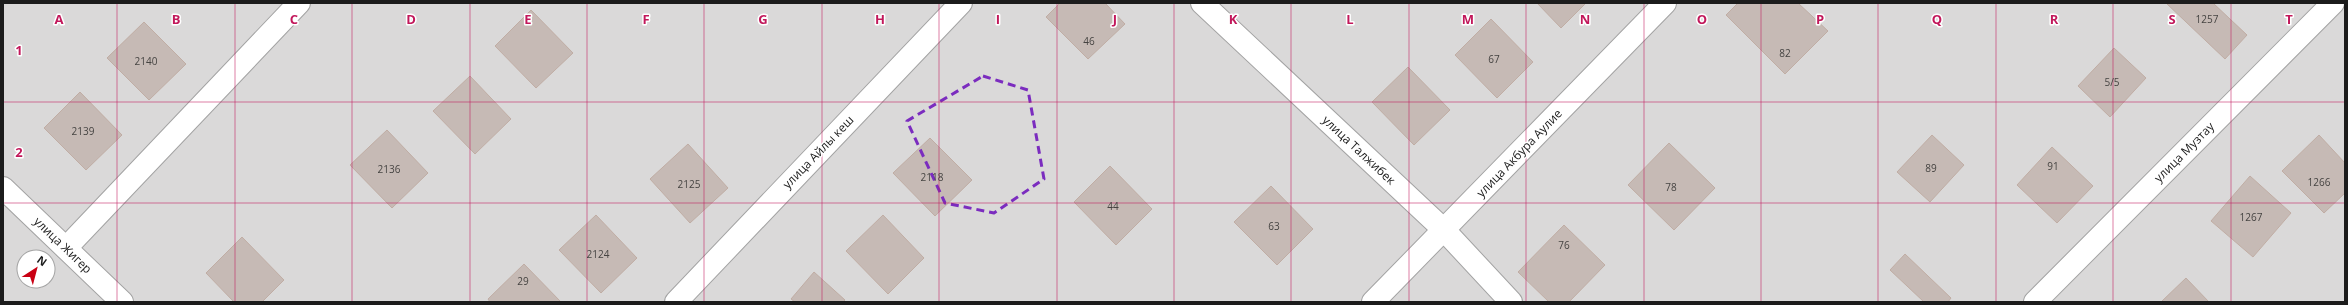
<svg xmlns="http://www.w3.org/2000/svg" width="2348" height="305" viewBox="0 0 2348 305" font-family="'Open Sans',sans-serif">
	<style>
		.residential { fill: #dad9d9; fill-rule: evenodd }
		.building { fill: #c6bab5; stroke: #c0ada4 }
		.lines { fill: none; stroke-linecap: round; stroke-linejoin: round }
		.minor-casing { stroke: #a3a3a3; stroke-width: 24 }
		.minor { stroke: #fff; stroke-width: 22 }
		.marked { fill: none; stroke: #7b2cbf; stroke-width: 3; stroke-dasharray: 8 5; stroke-linejoin: round }
		.grid { fill: none; stroke: #c2185b; stroke-width: 1; stroke-opacity: 0.55 }
		.labels { text-anchor: middle; dominant-baseline: central; stroke-width: 3; stroke-linejoin: round; paint-order: stroke }
		.number-label { font-size: 10px; fill: #464442 }
		.street-label { font-size: 12px; fill: #1c1c1c; stroke: #fff }
		.grid-label { font-size: 13px; text-anchor: middle; font-weight: bold; fill: #c2185b; stroke: #fff; stroke-width: 3; stroke-linejoin: round; paint-order: stroke }
	</style>
	<rect width="100%" height="100%" fill="#eee9e2"/>
	<!-- residential -->
	<path class="residential" d="M3 3H2345V302H3ZM24 257H48V281H24Z"/>
	<!-- building -->
	<g class="building">
		<polygon points="1060,3 1105,3 1125,24 1088,59 1046,17"/>
		<polygon points="1537,3 1586,3 1561,28"/>
		<polygon points="1738,3 1798,3 1828,31 1785,74 1726,15"/>
		<polygon points="2166,3 2213,3 2247,35 2225,59"/>
		<polygon points="531,10 573,53 536,88 495,46"/>
		<polygon points="1491,19 1533,62 1497,98 1455,55"/>
		<polygon points="144,22 186,64 149,100 107,58"/>
		<polygon points="2114,48 2146,78 2110,117 2078,86"/>
		<polygon points="1408,67 1450,110 1414,145 1372,102"/>
		<polygon points="470,76 511,119 475,154 433,111"/>
		<polygon points="80,92 122,135 86,170 44,128"/>
		<polygon points="387,130 428,173 392,208 350,165"/>
		<polygon points="1932,135 1964,165 1930,202 1897,172"/>
		<polygon points="2319,135 2345,163 2345,193 2324,213 2282,171"/>
		<polygon points="930,138 972,180 935,216 893,173"/>
		<polygon points="1669,143 1715,188 1674,230 1628,185"/>
		<polygon points="688,144 728,188 690,223 650,179"/>
		<polygon points="2052,147 2093,186 2057,223 2017,185"/>
		<polygon points="1110,166 1152,209 1116,245 1074,202"/>
		<polygon points="2250,176 2291,213 2253,257 2211,221"/>
		<polygon points="1271,186 1313,229 1277,265 1234,222"/>
		<polygon points="596,215 637,258 601,293 559,250"/>
		<polygon points="883,215 924,258 888,294 846,251"/>
		<polygon points="1564,225 1605,265 1569,302 1549,302 1518,272"/>
		<polygon points="242,237 284,280 262,302 234,302 206,273"/>
		<polygon points="1905,254 1951,298 1948,302 1924,302 1890,270"/>
		<polygon points="524,264 561,302 490,302 488,299"/>
		<polygon points="814,272 845,300 843,302 795,302 791,299"/>
		<polygon points="2186,278 2209,302 2161,302"/>
	</g>
	<g class="lines">
		<!-- minor casing -->
		<g class="minor-casing">
			<g id="minor">
				<polyline points="1202,3 1444,230 1511,302"/>
				<polyline points="3,188 122,302"/>
				<polyline points="66,248 299,3"/>
				<polyline points="676,302 961,3"/>
				<polyline points="1373,302 1665,3"/>
				<polyline points="2035,302 2333,3"/>
			</g>
		</g>
		<!-- minor -->
		<use href="#minor" class="minor"/>
	</g>
	<!-- marked area -->
	<path class="marked" d="M983 76 1028 90 1044 179 994 213 945 203 907 121Z"/>
	<!-- grid -->
	<path class="grid" d="M117 3V302M235 3V302M352 3V302M470 3V302M587 3V302M704 3V302M822 3V302M939 3V302M1057 3V302M1174 3V302M1291 3V302M1409 3V302M1526 3V302M1644 3V302M1761 3V302M1878 3V302M1996 3V302M2113 3V302M2231 3V302M3 102H2345M3 203H2345"/>
	<g class="labels">
		<!-- number labels -->
		<g class="number-label">
			<text x="2207" y="19">1257</text>
			<text x="1089" y="41">46</text>
			<text x="1785" y="53">82</text>
			<text x="1494" y="59">67</text>
			<text x="146" y="61">2140</text>
			<text x="2112" y="82">5/5</text>
			<text x="83" y="131">2139</text>
			<text x="2053" y="166">91</text>
			<text x="1931" y="168">89</text>
			<text x="389" y="169">2136</text>
			<text x="932" y="177">2118</text>
			<text x="2319" y="182">1266</text>
			<text x="689" y="184">2125</text>
			<text x="1671" y="187">78</text>
			<text x="1113" y="206">44</text>
			<text x="2251" y="217">1267</text>
			<text x="1274" y="226">63</text>
			<text x="1564" y="245">76</text>
			<text x="598" y="254">2124</text>
			<text x="523" y="281">29</text>
		</g>
		<!-- street labels -->
		<g class="street-label">
			<text transform="translate(1359 150) rotate(43)">улица Талжибек</text>
			<text transform="translate(818 152) rotate(-46)">улица Айлы кеш</text>
			<text transform="translate(2184 152) rotate(-45)">улица Музтау</text>
			<text transform="translate(1519 153) rotate(-46)">улица Акбура Аулие</text>
			<text transform="translate(63 245) rotate(44)">улица Жигер</text>
		</g>
	</g>
	<g class="grid-label">
		<text x="59" y="24">A</text>
		<text x="176" y="24">B</text>
		<text x="294" y="24">C</text>
		<text x="411" y="24">D</text>
		<text x="528" y="24">E</text>
		<text x="646" y="24">F</text>
		<text x="763" y="24">G</text>
		<text x="880" y="24">H</text>
		<text x="998" y="24">I</text>
		<text x="1115" y="24">J</text>
		<text x="1233" y="24">K</text>
		<text x="1350" y="24">L</text>
		<text x="1468" y="24">M</text>
		<text x="1585" y="24">N</text>
		<text x="1702" y="24">O</text>
		<text x="1820" y="24">P</text>
		<text x="1937" y="24">Q</text>
		<text x="2054" y="24">R</text>
		<text x="2172" y="24">S</text>
		<text x="2289" y="24">T</text>
		<text x="19" y="55">1</text>
		<text x="19" y="157">2</text>
	</g>
	<!-- border -->
	<rect width="2348" height="305" fill="none" stroke="#1c1c1c" stroke-width="8"/>
	<!-- north arrow -->
	<g transform="translate(36 269) rotate(36)"><circle r="19" fill="#ffffff" stroke="#a4a4a4"/>
	<path d="M0-3L7 15L0 10L-7 15Z" fill="#c90013"/>
	<text y="-6" font-size="11" font-weight="bold" text-anchor="middle" fill="#1c1c1c">N</text>
	</g>
</svg>
